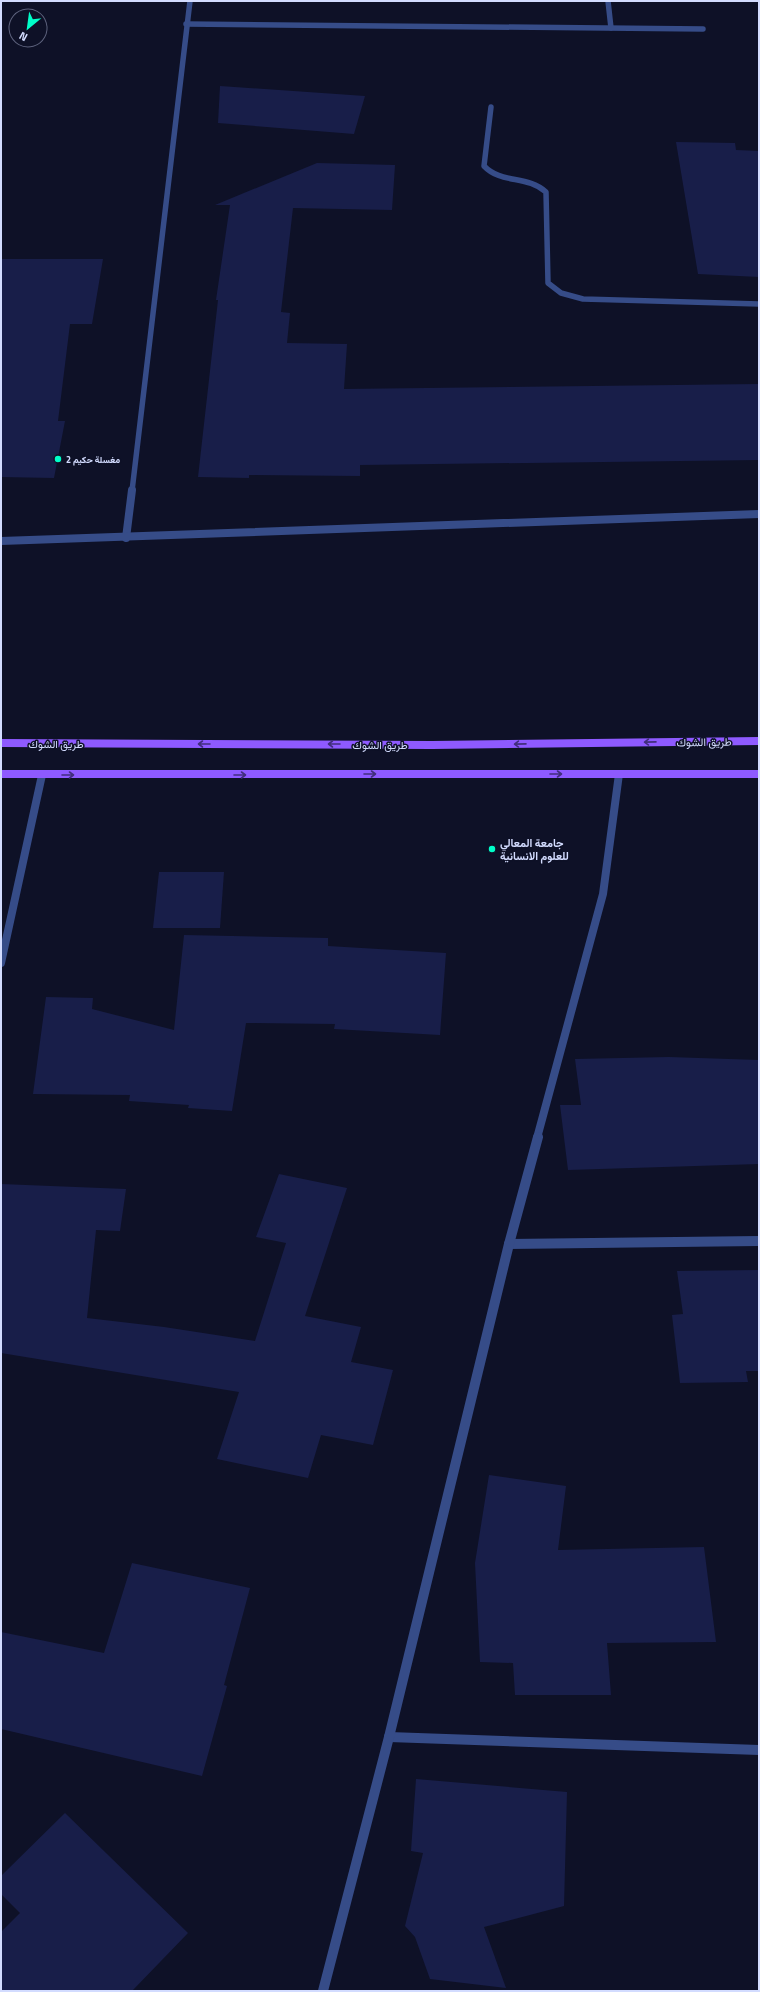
<svg xmlns="http://www.w3.org/2000/svg" width="760" height="1992" viewBox="0 0 760 1992" font-family="'Titillium Web',Vazirmatn,sans-serif">
	<style>
		.building { fill: #181e49 }
		.lines { fill: none; stroke-linecap: round; stroke-linejoin: round }
		.service-far1 { stroke: #364c88; stroke-width: 5.5 }
		.service { stroke: #364c88; stroke-width: 8 }
		.minor-far2 { stroke: #364c88; stroke-width: 5.5 }
		.minor-far1 { stroke: #364c88; stroke-width: 8 }
		.minor { stroke: #364c88; stroke-width: 10 }
		.primary { fill: #8e5aff; fill-rule: evenodd }
		.oneway { stroke: #412e7d }
		.poi-dot { fill: #00fec9; stroke: #0e1127; stroke-width: 1.5 }
		.labels { text-anchor: middle; dominant-baseline: central; stroke-width: 3; stroke-linejoin: round; paint-order: stroke }
		.far-poi-label { font-size: 9px; font-weight: bold; fill: #d3dcff; stroke: #0e1127; text-anchor: start }
		.street-label { font-size: 11px; fill: #d3dcff; stroke: #0e1127 }
		.poi-label { font-size: 11px; font-weight: bold; fill: #d3dcff; stroke: #0e1127; text-anchor: start }
	</style>
	<rect width="100%" height="100%" fill="#0e1127"/>
	<!-- building -->
	<g class="building">
		<polygon points="220,86 365,96 354,134 218,123"/>
		<polygon points="676,142 735,143 736,150 759,151 759,277 698,274"/>
		<polygon points="317,163 395,165 392,210 293,208 281,312 290,313 287,343 347,344 344,389 759,384 759,460 360,465 360,476 249,475 249,478 198,477 218,300 216,300 230,205 215,205"/>
		<polygon points="1,259 103,259 92,324 70,324 58,421 65,421 54,478 1,477"/>
		<polygon points="159,872 224,872 220,928 153,928"/>
		<polygon points="184,935 328,938 328,946 446,953 440,1035 334,1029 335,1024 246,1023 232,1111 188,1108 189,1105 129,1101 130,1095 33,1094 46,997 93,998 92,1009 174,1030"/>
		<polygon points="669,1057 759,1060 759,1164 568,1170 560,1105 581,1105 575,1059"/>
		<polygon points="279,1174 347,1188 305,1316 361,1327 351,1362 393,1370 373,1445 321,1435 308,1478 217,1459 239,1392 1,1353 1,1184 126,1189 120,1231 96,1230 87,1318 164,1327 255,1341 286,1243 256,1237"/>
		<polygon points="759,1270 759,1371 746,1371 748,1382 680,1383 672,1315 683,1314 677,1271"/>
		<polygon points="489,1475 566,1486 558,1550 704,1547 716,1642 607,1643 611,1695 515,1695 513,1663 480,1662 475,1563"/>
		<polygon points="132,1563 250,1588 224,1685 227,1686 202,1776 1,1729 1,1632 104,1653"/>
		<polygon points="416,1779 567,1792 564,1906 484,1927 506,1988 430,1979 415,1937 405,1926 423,1853 411,1851"/>
		<polygon points="65,1813 188,1933 132,1991 1,1991 1,1932 20,1913 1,1894 1,1876"/>
	</g>
	<g class="lines">
		<!-- service-far1 -->
		<path class="service-far1" d="M491 107 484 166C501 184 527 175 546 192L548 283 561 293 583 299 759 304"/>
		<!-- service -->
		<polyline class="service" points="1,963 42,775"/>
		<!-- minor-far2 -->
		<g class="minor-far2">
			<polyline points="608,1 611,28"/>
			<polyline points="186,24 703,29"/>
			<polyline points="132,491 190,1"/>
		</g>
		<!-- minor-far1 -->
		<g class="minor-far1">
			<polyline points="126,538 132,490"/>
			<polyline points="1,541 759,514"/>
			<polyline points="537,1138 603,894 619,774"/>
		</g>
		<!-- minor -->
		<g class="minor">
			<polyline points="509,1244 759,1241"/>
			<polyline points="389,1737 759,1750"/>
			<polyline points="323,1991 389,1737 509,1244 538,1137"/>
		</g>
		<!-- primary -->
		<g class="primary">
			<polygon points="759,737 759,745 432,749 1,747 1,739 432,741"/>
			<rect x="1" y="770" width="758" height="8"/>
		</g>
	</g>
	<!-- one-way arrows -->
	<defs><path id="oneway-shaft" d="M-6 0H5M1.5-3L5.5 0L1.5 3" fill="none" stroke-width="1.6" stroke-linecap="round" stroke-linejoin="round"/></defs>
	<g class="oneway">
		<use href="#oneway-shaft" transform="translate(650 742) rotate(179)"/>
		<use href="#oneway-shaft" transform="translate(204 744) rotate(-180)"/>
		<use href="#oneway-shaft" transform="translate(334 744) rotate(-180)"/>
		<use href="#oneway-shaft" transform="translate(520 744) rotate(179)"/>
		<use href="#oneway-shaft" transform="translate(370 774)"/>
		<use href="#oneway-shaft" transform="translate(556 774)"/>
		<use href="#oneway-shaft" transform="translate(68 775)"/>
		<use href="#oneway-shaft" transform="translate(240 775)"/>
	</g>
	<!-- markers -->
	<g class="poi-dot">
		<circle cx="58" cy="459" r="4"/>
		<circle cx="492" cy="849" r="4"/>
	</g>
	<g class="labels">
		<!-- far-poi labels -->
		<g class="far-poi-label">
			<text x="66" y="459">مغسلة حكيم 2</text>
		</g>
		<!-- street labels -->
		<g class="street-label">
			<text transform="translate(704 742) rotate(-1)">طريق الشوك</text>
			<text x="56" y="744">طريق الشوك</text>
			<text x="380" y="745">طريق الشوك</text>
		</g>
		<!-- poi labels -->
		<g class="poi-label">
			<text x="500" y="843">جامعة المعالي<tspan x="500" dy="13">للعلوم الانسانية</tspan></text>
		</g>
	</g>
	<!-- border -->
	<rect width="760" height="1992" fill="none" stroke="#d3dcff" stroke-width="4"/>
	<!-- north arrow -->
	<g transform="translate(28 28) rotate(209)"><circle r="19" fill="#0e1127" stroke="#5d627d"/>
	<path d="M0-3L7 15L0 10L-7 15Z" fill="#00fec9"/>
	<text y="-6" font-size="11" font-weight="bold" text-anchor="middle" fill="#d3dcff">N</text>
	</g>
</svg>
